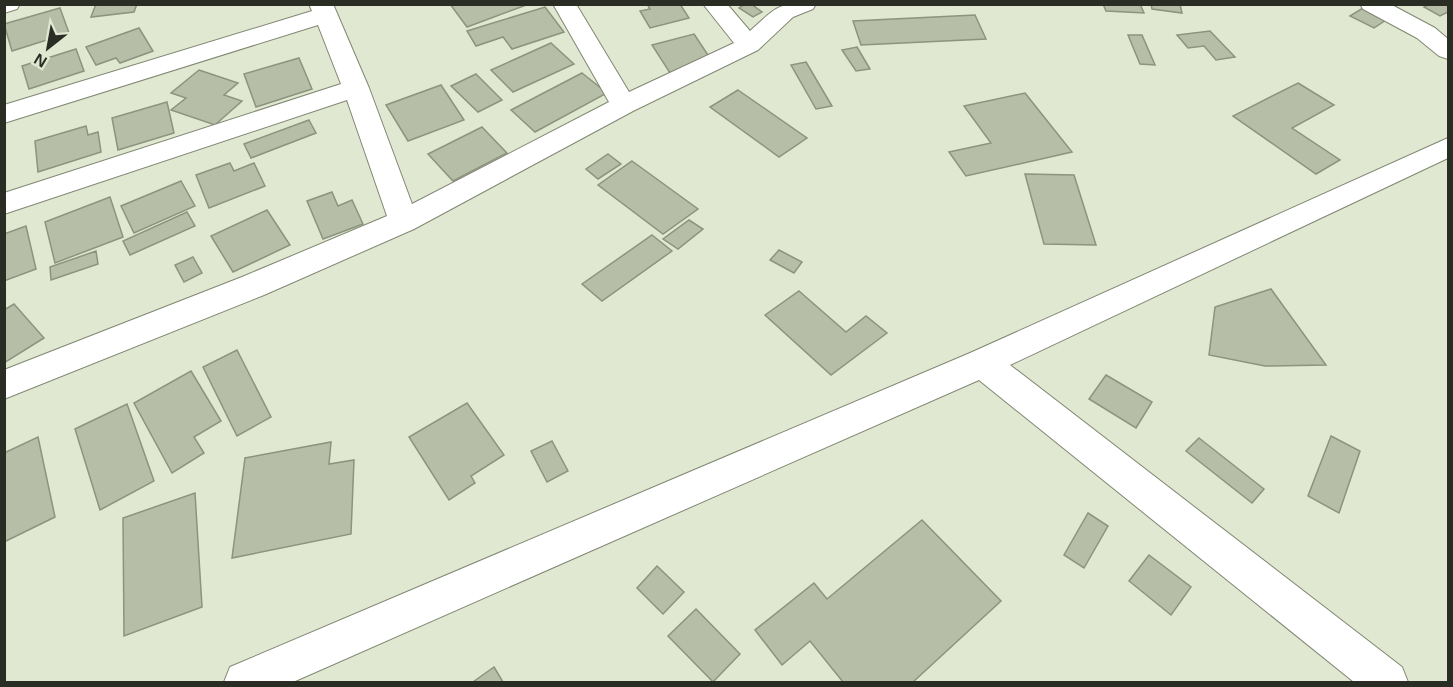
<svg xmlns="http://www.w3.org/2000/svg" width="1453" height="687" viewBox="0 0 1453 687" font-family="Helvetica,sans-serif">
	<style>
		.building { fill: #b7bea8; stroke: #8c937e; stroke-width: 1.5 }
		.lines { fill: none; stroke-linecap: round; stroke-linejoin: round }
		.minor-casing { stroke: #808772; stroke-width: 2 }
		.minor { fill: #fff; fill-rule: evenodd }
	</style>
	<rect width="100%" height="100%" fill="#e0e8d1"/>
	<!-- building -->
	<g class="building">
		<polygon points="96,4 137,4 134,12 91,17"/>
		<polygon points="450,4 529,4 467,27"/>
		<polygon points="647,4 680,4 689,18 650,28 640,11 650,9"/>
		<polygon points="745,4 751,4 762,12 753,17 739,8"/>
		<polygon points="1103,4 1140,4 1144,13 1106,11"/>
		<polygon points="1151,4 1180,4 1182,13 1152,9"/>
		<polygon points="1430,4 1448,4 1448,12 1440,16 1424,7"/>
		<polygon points="1366,6 1389,18 1374,28 1350,16"/>
		<polygon points="545,7 564,32 512,49 503,37 476,46 467,31"/>
		<polygon points="60,8 69,33 12,51 4,24"/>
		<polygon points="975,15 986,39 861,45 853,21"/>
		<polygon points="139,28 153,51 120,63 116,58 96,65 86,47"/>
		<polygon points="1210,31 1235,57 1216,60 1204,46 1188,48 1177,35"/>
		<polygon points="694,34 712,61 670,73 652,45"/>
		<polygon points="1128,35 1142,35 1155,65 1140,64"/>
		<polygon points="551,43 574,64 513,92 491,70"/>
		<polygon points="857,47 870,69 856,71 842,50"/>
		<polygon points="76,49 84,71 29,89 22,66"/>
		<polygon points="299,58 312,89 256,107 244,74"/>
		<polygon points="806,62 832,106 816,109 791,65"/>
		<polygon points="199,70 238,83 224,95 242,101 215,125 171,110 186,98 171,93"/>
		<polygon points="582,73 607,93 535,132 511,110"/>
		<polygon points="476,74 502,100 478,112 451,86"/>
		<polygon points="1298,83 1334,105 1292,128 1340,160 1316,174 1233,116"/>
		<polygon points="441,85 464,120 408,141 386,105"/>
		<polygon points="738,90 807,138 779,157 710,107"/>
		<polygon points="1025,93 1072,152 966,176 949,152 991,143 964,106"/>
		<polygon points="167,102 174,133 118,150 112,118"/>
		<polygon points="309,120 316,133 251,158 244,144"/>
		<polygon points="86,126 88,135 98,132 101,152 38,172 35,141"/>
		<polygon points="482,127 507,153 453,181 428,154"/>
		<polygon points="608,154 621,164 598,179 586,169"/>
		<polygon points="632,161 698,209 663,234 598,185"/>
		<polygon points="230,163 234,171 254,163 265,186 209,208 196,175"/>
		<polygon points="1025,174 1074,175 1096,245 1044,244"/>
		<polygon points="181,181 195,206 134,233 121,206"/>
		<polygon points="332,192 338,206 352,200 363,224 323,239 307,201"/>
		<polygon points="110,197 123,237 55,263 45,222"/>
		<polygon points="267,210 290,245 233,272 211,236"/>
		<polygon points="187,212 195,226 130,255 123,241"/>
		<polygon points="689,220 703,229 678,249 663,239"/>
		<polygon points="26,226 36,269 4,281 4,234"/>
		<polygon points="652,235 672,251 602,301 582,284"/>
		<polygon points="779,250 802,262 794,273 770,260"/>
		<polygon points="96,251 98,264 51,280 50,267"/>
		<polygon points="193,257 202,273 184,282 175,265"/>
		<polygon points="1271,289 1326,365 1265,366 1209,355 1215,307"/>
		<polygon points="799,291 846,332 866,316 887,333 831,375 765,315"/>
		<polygon points="14,304 44,338 4,363 4,310"/>
		<polygon points="237,350 271,417 237,436 203,367"/>
		<polygon points="191,371 221,421 194,437 204,453 172,473 134,403"/>
		<polygon points="1106,375 1152,402 1136,428 1089,399"/>
		<polygon points="467,403 504,455 471,476 475,483 449,500 409,437"/>
		<polygon points="127,404 154,481 100,510 75,429"/>
		<polygon points="1331,436 1360,451 1339,513 1308,496"/>
		<polygon points="38,437 55,517 4,542 4,453"/>
		<polygon points="1199,438 1264,489 1252,503 1186,451"/>
		<polygon points="552,441 568,471 547,482 531,451"/>
		<polygon points="331,442 329,464 354,460 351,534 232,558 245,458"/>
		<polygon points="195,493 202,607 124,636 123,518"/>
		<polygon points="1088,513 1108,526 1084,568 1064,555"/>
		<polygon points="922,520 1001,601 913,682 843,682 810,641 782,665 755,630 814,583 827,599"/>
		<polygon points="1149,555 1191,587 1171,615 1129,581"/>
		<polygon points="657,566 684,592 663,614 637,588"/>
		<polygon points="696,609 740,654 713,682 668,636"/>
		<polygon points="494,667 503,682 473,682"/>
	</g>
	<g class="lines">
		<!-- minor casing -->
		<g class="minor-casing">
			<g id="minor">
				<polygon points="4,4 20,4 17,9 4,13"/>
				<path d="M309 4H333L369 88 412 204 609 102 553 4H576L629 92 734 43 703 4H727L750 31C780 4 776 4 816 4L813 9 793 17 758 50 633 111 414 229 264 295 4 399V370L242 277 387 216 347 100 4 214V193L341 84 318 25 4 123V105L312 11Z"/>
				<polygon points="1360,4 1390,4 1435,28 1448,39 1448,59 1439,56 1417,38 1363,9"/>
				<polygon points="1448,138 1448,158 1010,365 1402,667 1408,682 1354,682 979,380 293,682 224,682 230,667 970,353"/>
			</g>
		</g>
		<!-- minor -->
		<use href="#minor" class="minor"/>
	</g>
	<!-- border -->
	<rect width="1453" height="687" fill="none" stroke="#2a2d24" stroke-width="12"/>
	<!-- north arrow -->
	<g transform="translate(48 48) rotate(211)" stroke="#e0e8d1" stroke-width="4.5" paint-order="stroke">
	<path d="M0-4.5L10 22L0 15L-10 22Z" fill="#2a2d24"/>
	<text y="-9" font-size="16" font-weight="bold" text-anchor="middle" fill="#2a2d24">N</text>
	</g>
</svg>
